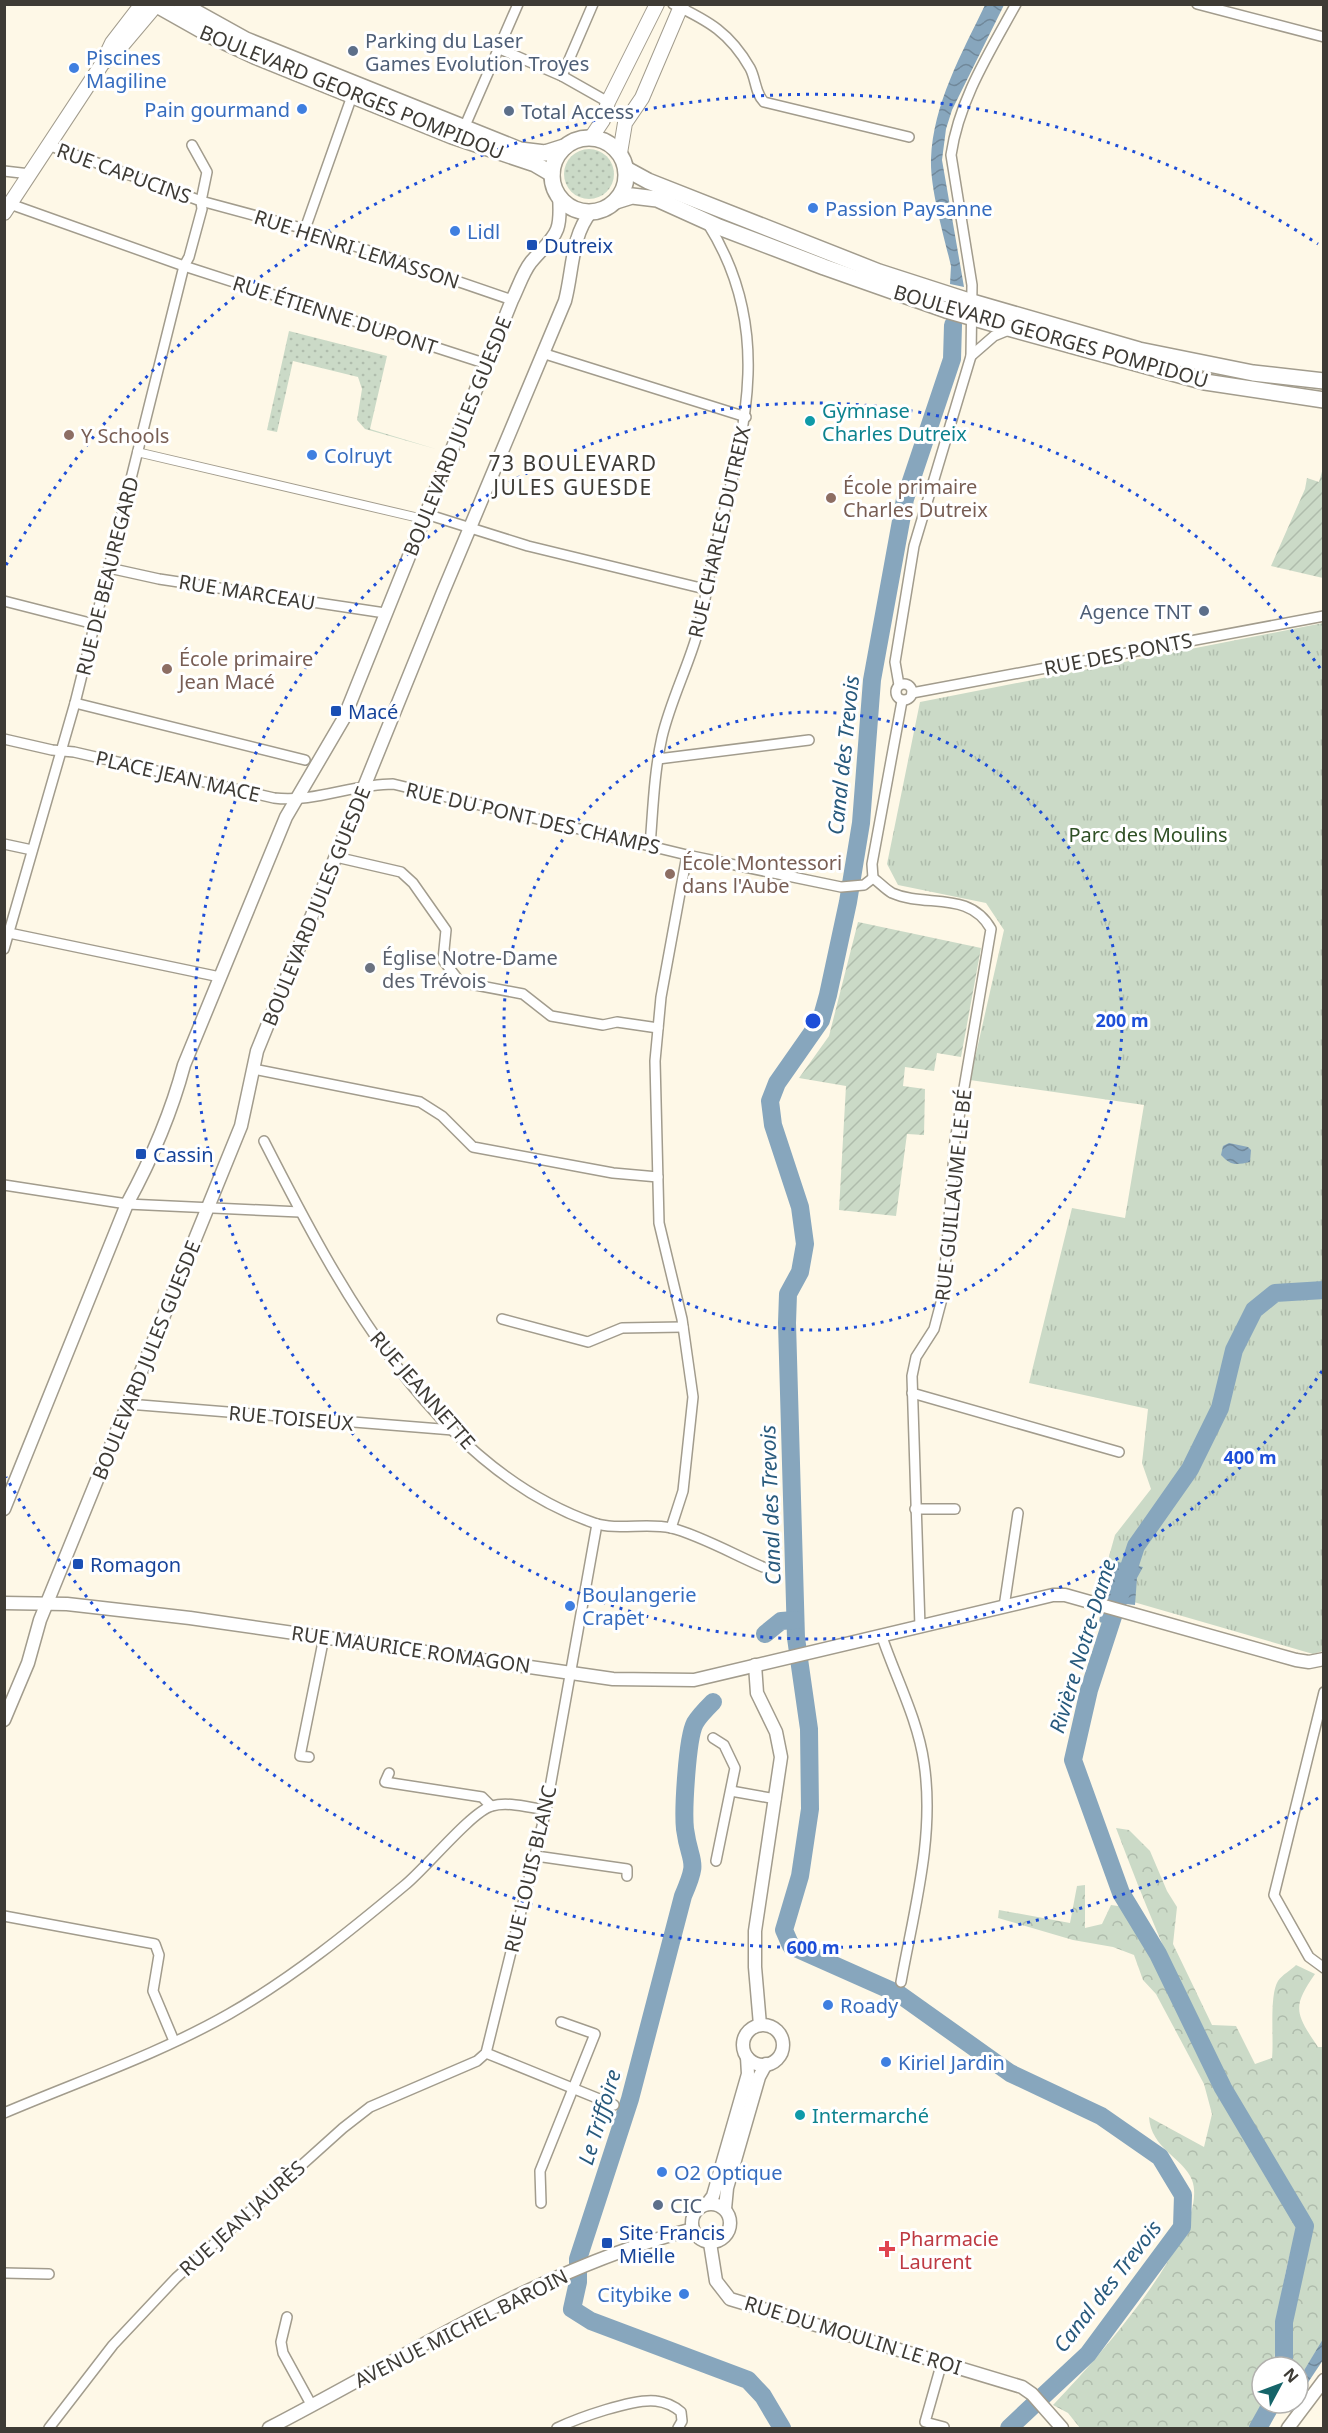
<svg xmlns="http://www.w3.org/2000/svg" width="1328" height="2433" viewBox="0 0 1328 2433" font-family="'Noto Sans',sans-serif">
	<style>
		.grass { fill: url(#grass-dots) }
		.forest { fill: url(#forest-crowns) }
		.park { fill: url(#park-tufts) }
		.garden { fill: url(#garden-furrows) }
		.water { fill: url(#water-waves) }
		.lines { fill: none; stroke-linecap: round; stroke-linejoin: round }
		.river { stroke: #87a6bd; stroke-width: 18 }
		.pedestrian-casing { stroke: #a29c8d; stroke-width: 10 }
		.minor-casing { stroke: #a29c8d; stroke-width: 12 }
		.tertiary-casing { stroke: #a29c8d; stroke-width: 15 }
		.secondary-casing { stroke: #a29c8d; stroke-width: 16 }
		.primary-casing { stroke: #a29c8d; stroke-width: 18 }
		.pedestrian { stroke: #fff; stroke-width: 8 }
		.minor { stroke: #fff; stroke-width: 9 }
		.tertiary { stroke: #fff; stroke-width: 12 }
		.secondary { stroke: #fff; stroke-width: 14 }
		.primary { stroke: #fff; stroke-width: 15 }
		.ring { fill: none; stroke: #1d4ed8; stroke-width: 3; stroke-dasharray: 3 6 }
		.service-dot { fill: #5c6f8a; stroke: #fff; stroke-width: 2 }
		.shop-dot { fill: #3f7fe0; stroke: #fff; stroke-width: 2 }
		.transit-dot { fill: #1a4fb4; stroke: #fff; stroke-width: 2 }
		.culture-dot { fill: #0f9aa8; stroke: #fff; stroke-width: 2 }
		.education-dot { fill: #8d6e63; stroke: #fff; stroke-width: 2 }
		.worship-dot { fill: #6b7280; stroke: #fff; stroke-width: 2 }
		.health-dot { fill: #e0444e; stroke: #fff; stroke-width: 2 }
		.labels { text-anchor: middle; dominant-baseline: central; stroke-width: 6; stroke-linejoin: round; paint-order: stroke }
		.service-label { font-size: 20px; fill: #4e5e75; stroke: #fff; text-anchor: start }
		.shop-label { font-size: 20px; fill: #366cbe; stroke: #fff; text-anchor: start }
		.street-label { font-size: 20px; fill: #3e3b35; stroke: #fff }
		.transit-label { font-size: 20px; fill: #164399; stroke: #fff; text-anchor: start }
		.culture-label { font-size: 20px; fill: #0d838f; stroke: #fff; text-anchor: start }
		.education-label { font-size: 20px; fill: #785e54; stroke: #fff; text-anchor: start }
		.park-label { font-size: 20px; fill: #2f5025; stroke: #fff }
		.worship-label { font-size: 20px; fill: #5b616d; stroke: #fff; text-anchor: start }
		.health-label { font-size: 20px; fill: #be3a42; stroke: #fff; text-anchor: start }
		.neighbourhood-label { font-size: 21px; letter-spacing: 1.5px; fill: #3e3b35; stroke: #fff }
		.water-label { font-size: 21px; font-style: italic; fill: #285a7d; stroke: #fff }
		.centre { fill: #1d4ed8; stroke: #fff; stroke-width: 3 }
		.ring-label { font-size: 18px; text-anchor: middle; font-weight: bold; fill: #1d4ed8; stroke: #fff; stroke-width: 6; stroke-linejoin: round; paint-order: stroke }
	</style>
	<defs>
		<pattern id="grass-dots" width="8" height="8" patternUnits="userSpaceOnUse" patternTransform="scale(1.5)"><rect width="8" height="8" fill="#cbdac7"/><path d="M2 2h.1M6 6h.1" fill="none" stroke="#afbcac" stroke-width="1.8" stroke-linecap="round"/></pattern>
		<pattern id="forest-crowns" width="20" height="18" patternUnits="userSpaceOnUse" patternTransform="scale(1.5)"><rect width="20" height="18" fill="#cbdac7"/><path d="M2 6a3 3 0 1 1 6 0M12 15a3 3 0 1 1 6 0" fill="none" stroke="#afbcac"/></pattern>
		<pattern id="park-tufts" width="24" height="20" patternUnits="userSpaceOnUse" patternTransform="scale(1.5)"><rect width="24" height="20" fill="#cbdac7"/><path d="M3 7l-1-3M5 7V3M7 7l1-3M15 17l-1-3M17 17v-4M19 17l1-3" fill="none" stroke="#afbcac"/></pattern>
		<pattern id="garden-furrows" width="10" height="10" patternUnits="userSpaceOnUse" patternTransform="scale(1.5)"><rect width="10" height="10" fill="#cbdac7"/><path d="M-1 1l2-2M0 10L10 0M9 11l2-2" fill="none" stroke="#afbcac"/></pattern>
		<pattern id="water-waves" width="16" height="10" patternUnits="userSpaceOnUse" patternTransform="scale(1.5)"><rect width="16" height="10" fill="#87a6bd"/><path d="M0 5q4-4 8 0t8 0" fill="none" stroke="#70889a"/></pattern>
	</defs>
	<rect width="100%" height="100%" fill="#fef8e7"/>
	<!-- grass -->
	<g class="grass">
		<circle cx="589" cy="174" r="25"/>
		<polygon points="289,331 387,356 370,429 436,449 365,429 357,420 362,389 358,377 293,361 277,432 267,430"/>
	</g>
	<!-- forest -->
	<g class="forest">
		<path d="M1116 1828 1129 1830 1150 1851 1167 1891 1177 1907 1173 1944 1212 2025 1236 2026 1255 2064 1272 2058C1274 2040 1269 1995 1278 1981 1282 1975 1291 1970 1296 1965L1315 1974C1292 2007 1295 2013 1318 2047H1323L1324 2339 1303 2372 1298 2373V2367H1292C1285 2319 1308 2274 1310 2227 1290 2190 1266 2157 1246 2121 1196 2026 1154 1929 1116 1828Z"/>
		<path d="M1085 1885V1928L1102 1924 1111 1905 1125 1907C1164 1974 1196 2045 1232 2113 1253 2152 1280 2187 1298 2228 1282 2274 1277 2319 1274 2367H1262V2403L1250 2428H1080L1068 2413 1053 2405C1089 2368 1212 2232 1192 2180 1183 2157 1151 2149 1149 2117L1204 2147 1212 2114 1204 2084 1156 1994 1143 1980 1134 1955 1113 1947 1073 1940 998 1918 999 1910 1070 1923 1077 1886Z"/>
	</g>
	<!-- park -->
	<polygon class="park" points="1323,623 1323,1651 1313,1654 1099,1592 1115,1535 1151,1489 1142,1463 1148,1409 1029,1383 1072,1208 1125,1218 1144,1105 970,1080 1004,930 986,903 898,885 887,864 920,702"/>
	<!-- garden -->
	<g class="garden">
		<polygon points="1323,468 1323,578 1271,566 1305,489 1307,478 1319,482"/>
		<polygon points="858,922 981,948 961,1057 937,1053 934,1071 905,1067 903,1086 925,1089 924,1135 907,1134 896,1216 839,1210 846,1086 799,1078 829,1036"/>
	</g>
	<!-- water -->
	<g class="water">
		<path d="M985 5H1004L952 110 946 129 942 160 964 287 950 284 951 266C944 236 930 189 931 159 933 104 962 53 985 5Z"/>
		<path d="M1229 1143 1248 1147 1251 1150 1250 1162C1236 1165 1231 1166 1221 1155L1223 1146Z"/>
		<polygon points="1118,1562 1143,1567 1137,1578 1135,1605 1126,1604 1118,1627 1099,1622 1103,1597"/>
		<polygon points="1323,2339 1323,2360 1301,2393 1298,2373 1303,2372"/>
	</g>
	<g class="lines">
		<!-- river -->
		<g class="river">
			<polyline points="953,325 952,359 905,499 872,680 861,823 848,902 828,995 821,1020 777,1083 770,1101 773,1125 800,1207 805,1244 800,1272 788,1294 787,1323 796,1638 809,1729 810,1809 800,1876 784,1930 791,1946 899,1994 1010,2073 1101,2116 1160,2157 1183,2195 1182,2227 1088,2354 1009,2428"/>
			<polyline points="765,1634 781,1621 795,1620"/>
			<path d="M713 1702C707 1708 699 1716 695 1723 687 1738 683 1811 685 1829 690 1866 700 1857 683 1896L630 2099 578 2259V2282L572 2309 591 2321 748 2380 763 2396 782 2428"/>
			<polyline points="1284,2367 1284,2322 1305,2226 1223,2088 1158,1954 1121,1893 1073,1760 1089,1690 1136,1546 1190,1469 1220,1408 1234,1350 1254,1310 1275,1293 1324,1290"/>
			<polyline points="1258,2428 1272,2403"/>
		</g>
		<!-- pedestrian casing -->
		<g class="pedestrian-casing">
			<polyline id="pedestrian" points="137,452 419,518 423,521"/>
		</g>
		<!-- minor casing -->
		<g class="minor-casing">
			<g id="minor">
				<path d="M673 4C709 21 730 33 750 68 756 79 755 93 764 102L909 137"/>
				<polyline points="1197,4 1324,37"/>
				<polyline points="500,49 562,76 608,102"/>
				<polyline points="562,76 593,4"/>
				<polyline points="464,128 518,4"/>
				<polyline points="48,145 201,201 305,229 512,300"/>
				<polyline points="4,171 30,174"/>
				<polyline points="10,204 184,266 487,364"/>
				<polyline points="305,229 352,96"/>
				<polyline points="542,353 746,417"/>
				<polyline points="971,356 994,336 1011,329"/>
				<polyline points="426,514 528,546 705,589"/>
				<polyline points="109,568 159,579 385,613"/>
				<polyline points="4,601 94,624"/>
				<circle cx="904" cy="692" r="8"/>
				<path d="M899 685 895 662 914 546 971 356 972 285 951 155C959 100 989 53 1016 4"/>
				<polyline points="912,693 1324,616"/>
				<polyline points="75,703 305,760"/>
				<path d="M4 739 52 750 74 752 274 798C314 803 353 784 393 784L687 855 841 887 864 885 873 878"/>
				<polyline points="658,759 809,740"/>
				<polyline points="4,844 32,850"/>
				<path d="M650 846C653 809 654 773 662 737 670 703 686 671 696 638 705 608 708 575 716 545 744 433 775 330 708 224"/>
				<polyline points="336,857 401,872 413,883 446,930 443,960 460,982 523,994 551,1016 603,1025 617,1022 658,1028"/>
				<path d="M873 878C879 882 885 889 892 893 926 908 969 890 991 929L955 1141 943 1295 934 1329 916 1357 912 1376 920 1627"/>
				<polyline points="873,878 872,864 902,701"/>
				<polyline points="9,933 220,977"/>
				<polyline points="4,949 75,703 184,266 189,257 202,209 201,201 207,172 192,145"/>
				<polyline points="253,1069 420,1102 442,1116 473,1147 613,1173 658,1177"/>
				<path d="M264 1141C337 1284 432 1467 594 1523 618 1531 647 1522 671 1528 697 1534 737 1556 763 1567"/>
				<polyline points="4,1185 127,1204 300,1212"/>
				<polyline points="502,1319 588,1342 622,1328 683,1327"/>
				<polyline points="912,1393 1119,1452"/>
				<polyline points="128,1404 453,1430"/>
				<polyline points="915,1509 955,1509"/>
				<polyline points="671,1528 683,1491 693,1397 682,1319 659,1223 655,1061 661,997 687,855"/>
				<polyline points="1004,1607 1018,1513"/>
				<path d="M882 1637C896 1678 918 1720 924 1763 935 1836 914 1910 901 1982"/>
				<polyline points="1324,1692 1274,1895 1309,1957 1324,1968"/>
				<polyline points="713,1738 724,1745 735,1768 716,1861"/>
				<polyline points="309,1757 300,1756 324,1637"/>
				<polyline points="389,1773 385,1782 482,1797 491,1806"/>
				<polyline points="731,1791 776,1799"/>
				<polyline points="536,1856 627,1869 627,1876"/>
				<polyline points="4,1916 155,1944 159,1955 153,1991 174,2041"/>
				<polyline points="486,2053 614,2105"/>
				<path d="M4 2113C79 2081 159 2054 229 2014 292 1978 350 1931 405 1885 425 1869 472 1811 492 1806 508 1801 530 1808 546 1810"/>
				<polyline points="541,2203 540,2171 595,2034 561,2022"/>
				<polyline points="4,2273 49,2274"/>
				<polyline points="287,2317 281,2342 283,2353 312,2406"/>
				<polyline points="942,2362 925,2422 944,2427"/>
				<polyline points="49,2428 113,2345 176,2278 343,2128 370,2107 477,2061 486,2053 546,1810 597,1524"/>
				<path d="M557 2428C578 2418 634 2398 656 2401 665 2402 674 2406 681 2412L682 2421 678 2428"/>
			</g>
		</g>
		<!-- tertiary casing -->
		<g class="tertiary-casing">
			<g id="tertiary">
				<path d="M4 1509 127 1204C151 1160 171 1114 184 1065L286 817 344 718 512 300C518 288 523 272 531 262 555 234 562 236 559 196"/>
				<polyline points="4,1603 67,1604 190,1618 613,1679 694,1680 1053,1595 1065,1595 1296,1660 1309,1662 1324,1659"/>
				<polyline points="755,1665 757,1693 776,1732 781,1757 755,1931 755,1967 760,2025"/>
				<path d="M4 1720 28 1663 40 1620 241 1126 257 1051 443 592 565 301C573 271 571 236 591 212"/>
				<circle cx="763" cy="2045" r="20"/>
				<circle cx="711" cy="2223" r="19"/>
				<polyline points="707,2204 713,2196 748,2074 747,2057"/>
				<polyline points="725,2209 727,2188 759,2077 766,2064"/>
				<polyline points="710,2243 716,2281 730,2299 1022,2387 1032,2394 1062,2428"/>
				<path d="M269 2428C407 2357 541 2268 693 2229"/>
				<polyline points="1288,2428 1324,2380"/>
			</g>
		</g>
		<!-- secondary casing -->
		<g class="secondary-casing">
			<g id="secondary">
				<polyline points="106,61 119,49 157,4"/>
				<polyline points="591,138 603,120 608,102 657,4"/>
				<polyline points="620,153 625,123 642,98 682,4"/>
				<polyline points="4,213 102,64 112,43 142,4"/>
			</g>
		</g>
		<!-- primary casing -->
		<g class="primary-casing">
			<g id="primary">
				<polyline points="155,4 210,35 257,57 452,136 535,164 552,174"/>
				<polyline points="181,4 246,40 520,150 545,153 564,147"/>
				<circle cx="589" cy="175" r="37"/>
				<polyline points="626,169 648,181 879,272 972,302 1139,350 1253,373 1324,381"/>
				<polyline points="616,201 632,196 657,199 719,227 824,267 946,310 1012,329 1205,382 1324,400"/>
			</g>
		</g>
		<!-- pedestrian -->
		<use href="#pedestrian" class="pedestrian"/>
		<!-- minor -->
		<use href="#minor" class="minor"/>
		<!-- tertiary -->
		<use href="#tertiary" class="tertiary"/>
		<!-- secondary -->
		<use href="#secondary" class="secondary"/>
		<!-- primary -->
		<use href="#primary" class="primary"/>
	</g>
	<!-- distance rings -->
	<g class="ring">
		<circle cx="813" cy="1021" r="309"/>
		<path d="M1322 1371A618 618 0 1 1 1322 671"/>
		<path d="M1318 1798A927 927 0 0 1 6 1477M6 565A927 927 0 0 1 1318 244"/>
	</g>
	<!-- markers -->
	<g class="service-dot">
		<circle cx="353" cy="51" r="6"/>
		<circle cx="509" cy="111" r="6"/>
		<circle cx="1204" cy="611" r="6"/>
		<circle cx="658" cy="2205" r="6"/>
	</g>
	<g class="shop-dot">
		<circle cx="74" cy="68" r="6"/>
		<circle cx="302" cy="109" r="6"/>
		<circle cx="813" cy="208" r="6"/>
		<circle cx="455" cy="231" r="6"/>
		<circle cx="312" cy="455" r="6"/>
		<circle cx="570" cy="1606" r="6"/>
		<circle cx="828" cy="2005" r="6"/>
		<circle cx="886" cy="2062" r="6"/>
		<circle cx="662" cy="2172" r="6"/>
		<circle cx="684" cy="2294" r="6"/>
	</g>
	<g class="transit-dot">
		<rect x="526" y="239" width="12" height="12" rx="3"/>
		<rect x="330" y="705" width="12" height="12" rx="3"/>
		<rect x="135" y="1148" width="12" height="12" rx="3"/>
		<rect x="72" y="1558" width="12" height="12" rx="3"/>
		<rect x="601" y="2237" width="12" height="12" rx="3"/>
	</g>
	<g class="culture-dot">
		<circle cx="810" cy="421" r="6"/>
		<circle cx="800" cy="2115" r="6"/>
	</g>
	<g class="education-dot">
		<circle cx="69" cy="435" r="6"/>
		<circle cx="831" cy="498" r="6"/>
		<circle cx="167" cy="669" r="6"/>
		<circle cx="670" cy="874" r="6"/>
	</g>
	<circle class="worship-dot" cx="370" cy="968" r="6"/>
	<path class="health-dot" d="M884 2240h6v6h6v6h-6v6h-6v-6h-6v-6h6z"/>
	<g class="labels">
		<!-- service labels -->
		<g class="service-label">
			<text x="365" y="40">Parking du Laser<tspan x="365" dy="23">Games Evolution Troyes</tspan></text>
			<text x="521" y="111">Total Access</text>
			<text x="1192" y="611" text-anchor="end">Agence TNT</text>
			<text x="670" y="2205">CIC</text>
		</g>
		<!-- shop labels -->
		<g class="shop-label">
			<text x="86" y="57">Piscines<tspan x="86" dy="23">Magiline</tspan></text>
			<text x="290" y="109" text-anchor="end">Pain gourmand</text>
			<text x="825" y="208">Passion Paysanne</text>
			<text x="467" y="231">Lidl</text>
			<text x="324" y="455">Colruyt</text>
			<text x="582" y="1594">Boulangerie<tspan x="582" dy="23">Crapet</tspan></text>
			<text x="840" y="2005">Roady</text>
			<text x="898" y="2062">Kiriel Jardin</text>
			<text x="674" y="2172">O2 Optique</text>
			<text x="672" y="2294" text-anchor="end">Citybike</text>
		</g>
		<!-- street labels -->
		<g class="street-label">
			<text transform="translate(352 92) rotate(22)">BOULEVARD GEORGES POMPIDOU</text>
			<text transform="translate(124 173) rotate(20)">RUE CAPUCINS</text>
			<text transform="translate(357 249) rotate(18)">RUE HENRI LEMASSON</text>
			<text transform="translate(335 315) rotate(18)">RUE ÉTIENNE DUPONT</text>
			<text transform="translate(1051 336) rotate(16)">BOULEVARD GEORGES POMPIDOU</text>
			<text transform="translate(457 436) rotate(-68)">BOULEVARD JULES GUESDE</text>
			<text transform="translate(719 532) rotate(-77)">RUE CHARLES DUTREIX</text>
			<text transform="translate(107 576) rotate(-76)">RUE DE BEAUREGARD</text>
			<text transform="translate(247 592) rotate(9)">RUE MARCEAU</text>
			<text transform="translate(1118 654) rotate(-11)">RUE DES PONTS</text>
			<text transform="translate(178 776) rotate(13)">PLACE JEAN MACE</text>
			<text transform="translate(533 818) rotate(13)">RUE DU PONT DES CHAMPS</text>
			<text transform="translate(316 906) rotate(-68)">BOULEVARD JULES GUESDE</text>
			<text transform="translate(953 1195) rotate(-84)">RUE GUILLAUME LE BÉ</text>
			<text transform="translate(146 1360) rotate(-68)">BOULEVARD JULES GUESDE</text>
			<text transform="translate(423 1390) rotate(49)">RUE JEANNETTE</text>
			<text transform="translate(291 1418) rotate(5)">RUE TOISEUX</text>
			<text transform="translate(411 1649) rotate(8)">RUE MAURICE ROMAGON</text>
			<text transform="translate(530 1869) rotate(-77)">RUE LOUIS BLANC</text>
			<text transform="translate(242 2218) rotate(-42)">RUE JEAN JAURÈS</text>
			<text transform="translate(461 2328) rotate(-27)">AVENUE MICHEL BAROIN</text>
			<text transform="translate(853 2335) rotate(17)">RUE DU MOULIN LE ROI</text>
		</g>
		<!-- transit labels -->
		<g class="transit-label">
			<text x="544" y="245">Dutreix</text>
			<text x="348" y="711">Macé</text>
			<text x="153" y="1154">Cassin</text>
			<text x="90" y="1564">Romagon</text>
			<text x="619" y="2232">Site Francis<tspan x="619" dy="23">Mielle</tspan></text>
		</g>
		<!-- culture labels -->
		<g class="culture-label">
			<text x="822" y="410">Gymnase<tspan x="822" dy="23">Charles Dutreix</tspan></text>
			<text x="812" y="2115">Intermarché</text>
		</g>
		<!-- education labels -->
		<g class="education-label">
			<text x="81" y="435">Y Schools</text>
			<text x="843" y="486">École primaire<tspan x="843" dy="23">Charles Dutreix</tspan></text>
			<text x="179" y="658">École primaire<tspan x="179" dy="23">Jean Macé</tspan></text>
			<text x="682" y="862">École Montessori<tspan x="682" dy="23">dans l'Aube</tspan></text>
		</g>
		<!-- park labels -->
		<g class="park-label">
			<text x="1148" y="834">Parc des Moulins</text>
		</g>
		<!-- worship labels -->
		<g class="worship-label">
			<text x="382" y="957">Église Notre-Dame<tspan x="382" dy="23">des Trévois</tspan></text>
		</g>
		<!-- health labels -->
		<g class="health-label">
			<text x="899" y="2238">Pharmacie<tspan x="899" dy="23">Laurent</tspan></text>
		</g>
		<!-- neighbourhood labels -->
		<g class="neighbourhood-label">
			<text x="573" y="463">73 BOULEVARD<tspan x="573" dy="24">JULES GUESDE</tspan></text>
		</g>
		<!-- water labels -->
		<g class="water-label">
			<text transform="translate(843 755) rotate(-84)">Canal des Trevois</text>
			<text transform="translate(770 1505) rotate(-92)">Canal des Trevois</text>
			<text transform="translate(1082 1646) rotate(-73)">Rivière Notre-Dame</text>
			<text transform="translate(599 2117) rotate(-73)">Le Triffoire</text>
			<text transform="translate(1107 2286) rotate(-52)">Canal des Trevois</text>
		</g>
	</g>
	<circle cx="813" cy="1021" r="9" class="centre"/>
	<g class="ring-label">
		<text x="1122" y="1027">200 m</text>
		<text x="1250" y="1464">400 m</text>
		<text x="813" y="1954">600 m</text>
	</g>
	<!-- border -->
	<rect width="1328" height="2433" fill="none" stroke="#3e3b35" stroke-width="12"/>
	<!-- north arrow -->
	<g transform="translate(1280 2385) rotate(49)"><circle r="28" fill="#ffffff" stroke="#b2b1ae" stroke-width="1.5"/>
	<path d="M0-4.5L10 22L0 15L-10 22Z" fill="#156469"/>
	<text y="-9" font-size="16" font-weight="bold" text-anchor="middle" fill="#3e3b35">N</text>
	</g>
</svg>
